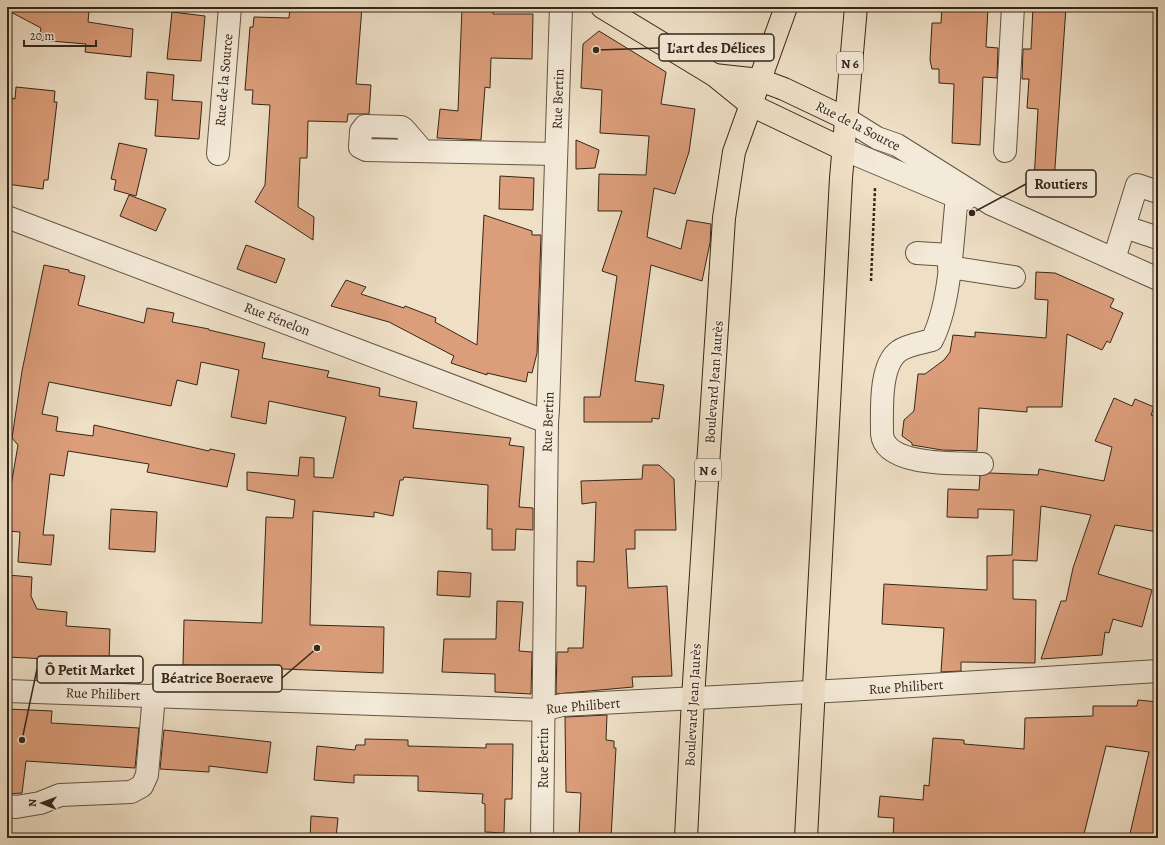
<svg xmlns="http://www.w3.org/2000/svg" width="1165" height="845" viewBox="0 0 1165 845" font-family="Alegreya,serif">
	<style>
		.building { fill: #db9d7a; stroke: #352619 }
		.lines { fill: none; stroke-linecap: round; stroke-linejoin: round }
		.minor-casing { stroke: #635444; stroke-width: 24 }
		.major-casing { stroke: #352619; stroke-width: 24 }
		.path { stroke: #352619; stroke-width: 2.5; stroke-dasharray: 3 2; stroke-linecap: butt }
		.minor { stroke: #f4ead9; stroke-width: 22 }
		.major { stroke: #eedfc5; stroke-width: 22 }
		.labels { text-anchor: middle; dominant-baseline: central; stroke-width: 3; stroke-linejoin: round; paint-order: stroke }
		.shield { fill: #f4ead9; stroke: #6e6153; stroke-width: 1 }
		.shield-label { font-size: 13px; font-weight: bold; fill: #352619 }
		.street-label { font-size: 14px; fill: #352619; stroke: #f4ead9 }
		.leader { fill: none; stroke: #352619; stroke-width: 1.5 }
		.callout-dot { fill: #352619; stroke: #f4ead9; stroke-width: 1.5 }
		.callout { fill: #f4ead9; stroke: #352619; stroke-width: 1.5 }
		.callout-label { font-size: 15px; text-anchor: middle; font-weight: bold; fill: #352619 }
	</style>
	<rect width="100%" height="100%" fill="#eedfc5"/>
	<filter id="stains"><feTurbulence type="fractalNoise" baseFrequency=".005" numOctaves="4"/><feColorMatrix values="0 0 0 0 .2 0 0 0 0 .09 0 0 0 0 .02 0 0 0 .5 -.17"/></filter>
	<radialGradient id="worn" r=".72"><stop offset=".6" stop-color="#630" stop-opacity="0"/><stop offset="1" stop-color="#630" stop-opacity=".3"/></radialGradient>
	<!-- building -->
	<g class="building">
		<polygon points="7,7 48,7 89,11 88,22 133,29 131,57 85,52 86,44 39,40 41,28 7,10"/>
		<polygon points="290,7 362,7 356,84 371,85 369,114 348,114 347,122 308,121 307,158 300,158 298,207 314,217 313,240 255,202 265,185 270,105 252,104 253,90 245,90 250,27 253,27 254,17 289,18"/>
		<polygon points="462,7 494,7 493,14 533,14 532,59 491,58 490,88 485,87 481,140 437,138 440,109 458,111"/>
		<polygon points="942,7 988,7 986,47 998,48 997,78 983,77 980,145 952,143 954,84 939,83 939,69 932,69 930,60 932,23 941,23"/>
		<polygon points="1033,7 1066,7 1054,182 1034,181 1038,109 1027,108 1029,79 1022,79 1023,49 1031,49"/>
		<polygon points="172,12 205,16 201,61 167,59"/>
		<polygon points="599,31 666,72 661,104 695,109 689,152 675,194 654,188 647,237 681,249 687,220 711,224 710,243 702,281 651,265 635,381 664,385 659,419 652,418 652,422 584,422 584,397 600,397 617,276 602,271 622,211 598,211 599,174 646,175 649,136 600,133 602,90 581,88 583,44"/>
		<polygon points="147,72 174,75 172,100 202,102 199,139 155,136 158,100 145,99"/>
		<polygon points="16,87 55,91 54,102 57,102 48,180 44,180 43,189 7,184 7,145 12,98 15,99"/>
		<polygon points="576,140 599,150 595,168 576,169"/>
		<polygon points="119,143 147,149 136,196 114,190 116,180 111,179"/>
		<polygon points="500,176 534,178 533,210 499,209"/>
		<polygon points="129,195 166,209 156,231 120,216"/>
		<polygon points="484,215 532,231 532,235 541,235 537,353 532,373 528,372 526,382 487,373 487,375 451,363 454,356 389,322 331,306 346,280 366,287 361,294 404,308 405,306 436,318 435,322 477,345"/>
		<polygon points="246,245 285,259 276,283 237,269"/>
		<polygon points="44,265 69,270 69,272 85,276 78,305 144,323 147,308 174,313 172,322 209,329 209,330 265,343 262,358 329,371 327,377 380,388 379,396 417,402 413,428 511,438 509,445 524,447 519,507 533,508 533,530 516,529 515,550 492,550 492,529 487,529 488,485 404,477 403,480 400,480 393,516 374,512 374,517 313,511 310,625 384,627 383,673 183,665 184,620 262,623 266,517 293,518 295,500 247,490 247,472 298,476 300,457 314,458 314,477 333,478 346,417 269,401 266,424 231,417 239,370 201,362 197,385 177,380 171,406 49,382 42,414 58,417 56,431 93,436 94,425 209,451 210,449 235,454 227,487 147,472 149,464 68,451 64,476 50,474 43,535 54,535 51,565 18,562 20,532 7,531 11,486 18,445 12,438 22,371"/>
		<polygon points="1036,272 1055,273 1114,299 1110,307 1123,313 1110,343 1107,341 1102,350 1067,334 1062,407 1027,407 1027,412 979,408 977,451 942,450 912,445 912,443 902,436 904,420 914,411 918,374 925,374 944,360 950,352 953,335 975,337 975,332 1046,338 1048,300 1035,299"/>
		<polygon points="1114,398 1132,406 1135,399 1154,407 1151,415 1158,418 1158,532 1115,525 1098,574 1152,590 1142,627 1113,619 1109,633 1105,632 1102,655 1041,659 1061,601 1066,601 1073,568 1091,515 1041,506 1037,561 1013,560 1013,599 1036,600 1035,663 961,662 961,671 941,672 944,628 882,624 884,584 987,590 987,556 1012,555 1014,510 978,509 978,518 947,517 948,489 979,490 980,476 990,473 1038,475 1039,469 1104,481 1112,447 1095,441"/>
		<polygon points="643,465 659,465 674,479 676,530 635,530 635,549 626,549 628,588 667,586 672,676 632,677 633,687 556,694 557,652 568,652 568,648 583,648 586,586 577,586 577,561 594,562 596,502 582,504 581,481 642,479"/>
		<polygon points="111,509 157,512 155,552 109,549"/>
		<polygon points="438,571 471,573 470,597 437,595"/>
		<polygon points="7,575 32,577 31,596 37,609 67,612 66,626 110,629 109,662 7,657"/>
		<polygon points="497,601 523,602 519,651 532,652 531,694 495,692 495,674 442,672 444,639 496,639"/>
		<polygon points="1138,700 1158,702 1158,838 1129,838 1149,752 1106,746 1083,838 893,838 894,818 878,817 880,796 923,800 924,785 929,786 933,738 964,740 964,744 1024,749 1025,718 1093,716 1093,706 1137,706"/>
		<polygon points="7,709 52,711 51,723 139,728 135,768 26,761 22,793 7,794"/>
		<polygon points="607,715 606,740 614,741 614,748 616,748 611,838 579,838 581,793 566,792 565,717"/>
		<polygon points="164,730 271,742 267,773 209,766 209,772 160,769"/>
		<polygon points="365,739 408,740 408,746 486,748 486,744 513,744 512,799 505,799 504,833 485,832 485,804 482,803 483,794 418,791 418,776 354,775 354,783 314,780 317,746 355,750 356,745 365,745"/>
		<polygon points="311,816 338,818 336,838 310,838"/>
	</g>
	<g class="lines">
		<!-- minor casing -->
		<g class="minor-casing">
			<g id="minor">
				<polyline points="845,118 877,138 897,145 991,204 1158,279"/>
				<polyline points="843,149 957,197 966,199"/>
				<polyline points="423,151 404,129 401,127 365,126 361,131 360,147 366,150 556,154"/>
				<polyline points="1005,151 1013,7"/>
				<polyline points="218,154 230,7"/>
				<path d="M957 197C952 240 951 303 932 340 922 343 907 345 899 351 879 365 882 411 882 434 885 467 958 463 982 464"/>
				<polyline points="7,217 547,422"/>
				<polyline points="1125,227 1158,238"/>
				<polyline points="917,253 950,255"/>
				<polyline points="1114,259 1137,185 1158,192"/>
				<polyline points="949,267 1014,277"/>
				<polyline points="7,691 543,710 562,705 848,690 1158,671"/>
				<polyline points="7,806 16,807 40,803 60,795 131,792 142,786 147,775 154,695"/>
				<polyline points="542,838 547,422 548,410 561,7"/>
			</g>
		</g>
		<!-- major casing -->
		<g class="major-casing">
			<g id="major">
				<polyline points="602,7 714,75 751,105 843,149"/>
				<polyline points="714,75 760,80 784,89 845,118"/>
				<polyline points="686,838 693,698 724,218 734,152 786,7"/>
				<polyline points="806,838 841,178 856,7"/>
			</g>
		</g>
		<!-- path -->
		<polyline class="path" points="871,281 875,188"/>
		<!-- minor -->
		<use href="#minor" class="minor"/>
		<!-- major -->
		<use href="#major" class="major"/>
	</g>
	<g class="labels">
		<!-- shield labels -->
		<g class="shield">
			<rect x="837" y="52" width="26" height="22" rx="3"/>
			<rect x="695" y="459" width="26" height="22" rx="3"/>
		</g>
		<g class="shield-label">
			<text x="850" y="63">N 6</text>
			<text x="708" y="470">N 6</text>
		</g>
		<!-- street labels -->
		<g class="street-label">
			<text transform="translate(224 80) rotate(-85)">Rue de la Source</text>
			<text transform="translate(558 99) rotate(-88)">Rue Bertin</text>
			<text transform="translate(858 126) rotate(27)">Rue de la Source</text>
			<text transform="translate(277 319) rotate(21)">Rue Fénelon</text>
			<text transform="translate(714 382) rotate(-86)">Boulevard Jean Jaurès</text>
			<text transform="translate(548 422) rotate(-88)">Rue Bertin</text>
			<text transform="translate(906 687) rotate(-4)">Rue Philibert</text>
			<text transform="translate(103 694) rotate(2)">Rue Philibert</text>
			<text transform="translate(693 705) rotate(-87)">Boulevard Jean Jaurès</text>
			<text transform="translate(583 706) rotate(-5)">Rue Philibert</text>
			<text transform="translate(543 758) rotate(-90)">Rue Bertin</text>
		</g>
	</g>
	<!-- callouts -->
	<path class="leader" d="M596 50L659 48M972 213L1026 184M22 740L37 669M317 648L282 678"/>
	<g class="callout-dot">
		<circle cx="596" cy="50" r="4"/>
		<circle cx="972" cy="213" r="4"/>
		<circle cx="22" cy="740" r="4"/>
		<circle cx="317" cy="648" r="4"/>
	</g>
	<g class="callout">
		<rect x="659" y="34" width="115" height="27" rx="4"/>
		<rect x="1026" y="170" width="70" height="27" rx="4"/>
		<rect x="37" y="656" width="106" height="27" rx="4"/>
		<rect x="153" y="665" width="129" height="27" rx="4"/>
	</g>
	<g class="callout-label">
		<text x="716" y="53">L'art des Délices</text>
		<text x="1061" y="189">Routiers</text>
		<text x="90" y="675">Ô Petit Market</text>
		<text x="217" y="683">Béatrice Boeraeve</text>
	</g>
	<!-- margin -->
	<rect width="1165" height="845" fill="none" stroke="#eedfc5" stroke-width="24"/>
	<rect x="8" y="8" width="1149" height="829" fill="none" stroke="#352619" stroke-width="2"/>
	<rect x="12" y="12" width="1141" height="821" fill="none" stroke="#352619"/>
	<!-- north arrow -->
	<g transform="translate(42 803) rotate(271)" stroke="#f4ead9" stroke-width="3" paint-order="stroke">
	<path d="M0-3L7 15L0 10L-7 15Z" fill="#352619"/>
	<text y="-6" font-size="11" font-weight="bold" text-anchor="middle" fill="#352619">N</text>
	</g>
	<!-- scale -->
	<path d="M24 40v6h72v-6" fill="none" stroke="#352619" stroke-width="2"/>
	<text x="30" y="40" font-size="12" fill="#352619" stroke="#f4ead9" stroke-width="3" paint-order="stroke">20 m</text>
	<rect width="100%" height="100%" filter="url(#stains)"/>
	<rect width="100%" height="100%" fill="url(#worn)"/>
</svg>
